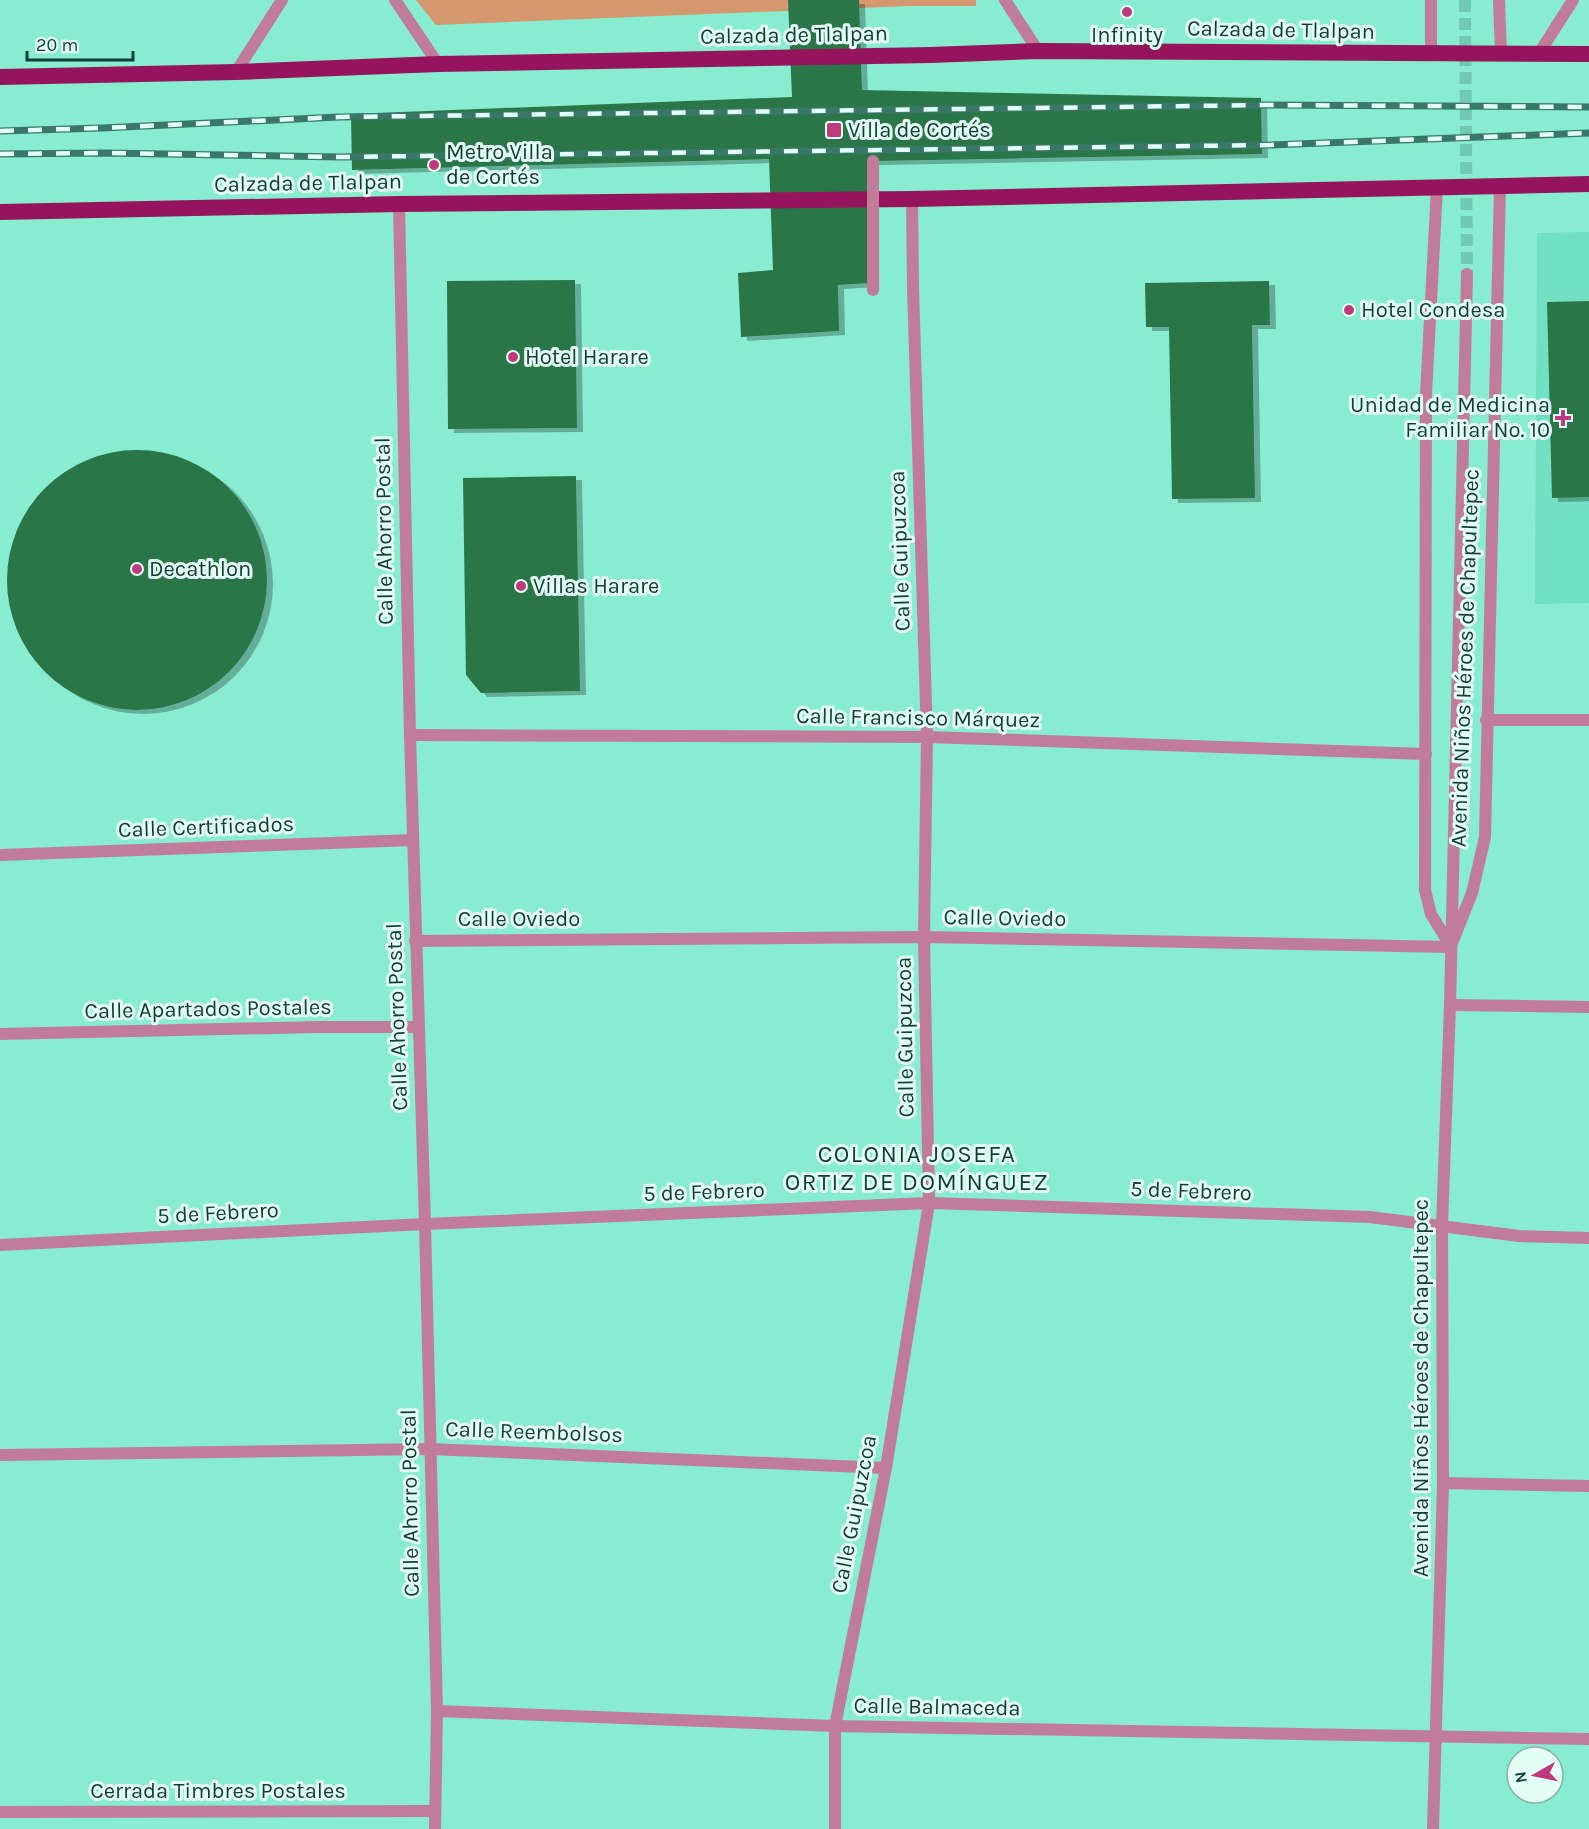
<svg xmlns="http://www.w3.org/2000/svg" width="1589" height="1829" viewBox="0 0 1589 1829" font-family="Karla,sans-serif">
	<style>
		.built { fill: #72e0c2 }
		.green { fill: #d5976e }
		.building { fill: #2b7648; filter: url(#shadow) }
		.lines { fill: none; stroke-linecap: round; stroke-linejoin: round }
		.tertiary-tunnel { stroke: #70c9b0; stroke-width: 12; stroke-dasharray: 12 6; stroke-linecap: butt }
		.minor { stroke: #c17c99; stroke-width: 12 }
		.tertiary { stroke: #c17c99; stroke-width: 12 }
		.trunk { stroke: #96145c; stroke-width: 16 }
		.rail-casing { stroke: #397868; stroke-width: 7 }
		.rail { stroke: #e2fef5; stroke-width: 4.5; stroke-dasharray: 14; stroke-linecap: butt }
		.pedestrian-bridge { stroke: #c17c99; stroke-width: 12 }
		.poi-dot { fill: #bf3a7d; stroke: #e2fef5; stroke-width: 2 }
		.labels { text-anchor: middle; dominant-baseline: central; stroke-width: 6; stroke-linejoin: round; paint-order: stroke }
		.street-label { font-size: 22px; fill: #113d32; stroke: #e2fef5 }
		.poi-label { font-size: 22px; fill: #113d32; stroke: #e2fef5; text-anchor: start }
		.neighbourhood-label { font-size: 24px; letter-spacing: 1.5px; fill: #113d32; stroke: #e2fef5 }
	</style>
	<defs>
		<filter id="shadow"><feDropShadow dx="6" dy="4" stdDeviation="0" flood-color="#0004"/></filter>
	</defs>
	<rect width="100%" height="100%" fill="#88ecd0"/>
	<!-- built -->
	<polygon class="built" points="1589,232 1589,603 1535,604 1537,233"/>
	<!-- green -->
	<polygon class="green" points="416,0 976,0 976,6 909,6 436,25"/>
	<!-- building -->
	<g class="building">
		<polygon points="788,0 859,0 862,90 1261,98 1262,154 873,161 871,283 838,285 839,331 741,337 738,273 773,270 769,159 352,170 351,114 792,97"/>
		<polygon points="575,280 577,428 448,429 447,281"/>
		<polygon points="1269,281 1270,325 1252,325 1255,498 1172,499 1169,327 1146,327 1145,283"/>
		<polygon points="1589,301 1589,497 1552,498 1547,302"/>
		<circle cx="137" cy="580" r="130"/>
		<polygon points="576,476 580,691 481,693 466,675 463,478"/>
	</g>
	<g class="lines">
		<!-- tertiary-tunnel -->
		<polyline class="tertiary-tunnel" points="1465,0 1467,274"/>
		<!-- minor -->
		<g class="minor">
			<polyline points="1431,0 1431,54"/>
			<polyline points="1499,0 1501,55"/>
			<polyline points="1538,55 1573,0"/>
			<polyline points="1437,188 1426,394 1425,890 1431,914 1451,947"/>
			<polyline points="399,204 410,735 425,1224 437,1711 435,1829"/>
			<polyline points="1486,720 1589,720"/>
			<polyline points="410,735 927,737 1426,754"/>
			<polyline points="0,855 413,840"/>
			<polyline points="415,941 924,937 1451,947"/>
			<polyline points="1452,943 1472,893 1485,837 1500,186"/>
			<polyline points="1450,1005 1589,1007"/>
			<polyline points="0,1034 318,1027 418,1027"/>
			<polyline points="0,1245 425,1224 929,1203 1370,1217 1519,1236 1589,1238"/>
			<polyline points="0,1455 429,1449 886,1468"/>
			<polyline points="1443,1483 1589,1486"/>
			<polyline points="437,1711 835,1726 1589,1739"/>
			<polyline points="0,1812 435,1811"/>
			<polyline points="835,1829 835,1726 886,1468 929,1203 924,937 927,737 913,288 912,199"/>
		</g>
		<!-- tertiary -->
		<g class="tertiary">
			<polyline points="395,0 438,64"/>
			<polyline points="1005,0 1038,51"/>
			<polyline points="236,72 282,0"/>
			<polyline points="1433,1829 1443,1483 1442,1226 1450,1005 1467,274"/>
		</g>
		<!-- trunk -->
		<g class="trunk">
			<polyline points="0,77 236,72 438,64 930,55 1038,51 1589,54"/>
			<polyline points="0,212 399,204 912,199 1589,184"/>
		</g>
		<!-- rail casing -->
		<g class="rail-casing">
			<g id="rail">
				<polyline points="0,131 102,128 339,117 1267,105 1589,107"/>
				<polyline points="0,154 105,153 341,157 1270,145 1589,133"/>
			</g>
		</g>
		<!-- rail -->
		<use href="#rail" class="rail"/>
		<!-- pedestrian-bridge -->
		<polyline class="pedestrian-bridge" points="873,161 873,290"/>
	</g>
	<!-- markers -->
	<g class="poi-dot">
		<circle cx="1127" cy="12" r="6"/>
		<rect x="826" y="122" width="16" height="16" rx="3"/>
		<circle cx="434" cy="165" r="6"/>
		<circle cx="1349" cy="310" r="6"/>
		<circle cx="513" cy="357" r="6"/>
		<path d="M1560 409h6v6h6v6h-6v6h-6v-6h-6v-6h6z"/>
		<circle cx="137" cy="569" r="6"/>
		<circle cx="521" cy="586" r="6"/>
	</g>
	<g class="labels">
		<!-- street labels -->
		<g class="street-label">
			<text transform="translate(1281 30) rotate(1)">Calzada de Tlalpan</text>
			<text transform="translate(794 35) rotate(-1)">Calzada de Tlalpan</text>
			<text transform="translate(308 183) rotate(-1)">Calzada de Tlalpan</text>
			<text transform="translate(384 531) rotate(-91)">Calle Ahorro Postal</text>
			<text transform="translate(900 551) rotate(-92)">Calle Guipuzcoa</text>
			<text transform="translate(1465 658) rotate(-88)">Avenida Niños Héroes de Chapultepec</text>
			<text transform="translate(918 718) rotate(1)">Calle Francisco Márquez</text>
			<text transform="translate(206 827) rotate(-2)">Calle Certificados</text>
			<text transform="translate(1005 918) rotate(1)">Calle Oviedo</text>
			<text x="519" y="919">Calle Oviedo</text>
			<text transform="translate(208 1009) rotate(-1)">Calle Apartados Postales</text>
			<text transform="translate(397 1017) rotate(-92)">Calle Ahorro Postal</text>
			<text transform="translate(905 1037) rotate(-91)">Calle Guipuzcoa</text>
			<text transform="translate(1191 1191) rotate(2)">5 de Febrero</text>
			<text transform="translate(704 1192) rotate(-2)">5 de Febrero</text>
			<text transform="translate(218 1213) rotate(-3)">5 de Febrero</text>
			<text transform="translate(1421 1388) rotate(-90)">Avenida Niños Héroes de Chapultepec</text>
			<text transform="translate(534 1432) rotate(2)">Calle Reembolsos</text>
			<text transform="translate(410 1503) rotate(-91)">Calle Ahorro Postal</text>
			<text transform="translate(854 1514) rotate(-79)">Calle Guipuzcoa</text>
			<text transform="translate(937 1707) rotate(1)">Calle Balmaceda</text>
			<text x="218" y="1791">Cerrada Timbres Postales</text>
		</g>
		<!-- poi labels -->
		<g class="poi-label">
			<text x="1127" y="35" text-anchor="middle">Infinity</text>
			<text x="848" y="130">Villa de Cortés</text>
			<text x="446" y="152">Metro Villa<tspan x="446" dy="25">de Cortés</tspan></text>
			<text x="1361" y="310">Hotel Condesa</text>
			<text x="525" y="357">Hotel Harare</text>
			<text x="1550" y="405" text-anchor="end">Unidad de Medicina<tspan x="1550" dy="25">Familiar No. 10</tspan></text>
			<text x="149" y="569">Decathlon</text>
			<text x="533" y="586">Villas Harare</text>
		</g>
		<!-- neighbourhood labels -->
		<g class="neighbourhood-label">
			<text x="917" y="1154">COLONIA JOSEFA<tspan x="917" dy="28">ORTIZ DE DOMÍNGUEZ</tspan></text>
		</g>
	</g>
	<!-- north arrow -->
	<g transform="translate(1535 1775) rotate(261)"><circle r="28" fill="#e2fef5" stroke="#8eb1a7" stroke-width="1.5"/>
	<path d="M0-4.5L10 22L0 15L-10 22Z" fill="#bf3a7d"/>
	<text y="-9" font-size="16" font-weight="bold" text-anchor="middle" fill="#113d32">N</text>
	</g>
	<!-- scale -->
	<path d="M27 51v9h106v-9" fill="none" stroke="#113d32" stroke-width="3"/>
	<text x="36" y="51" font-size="18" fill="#113d32" stroke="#e2fef5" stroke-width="4.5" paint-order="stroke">20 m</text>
</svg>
